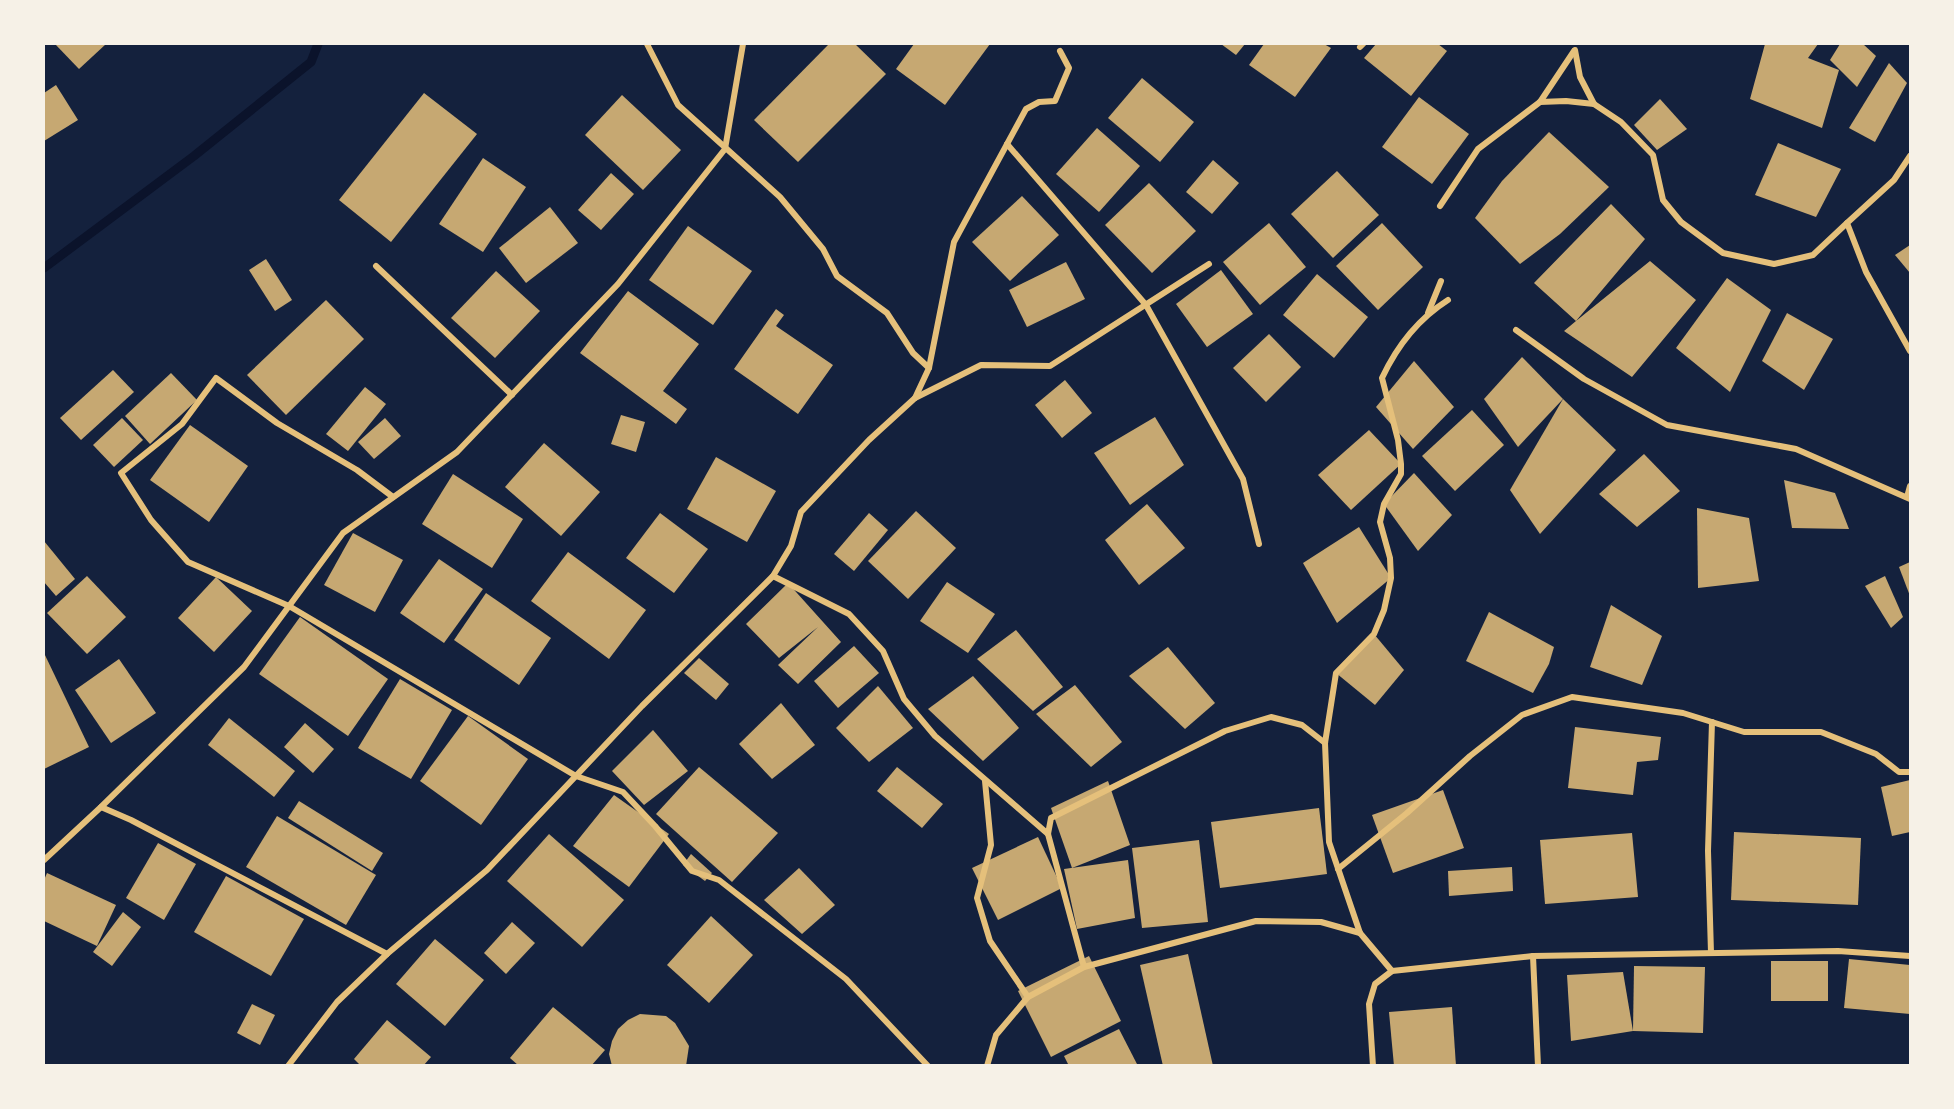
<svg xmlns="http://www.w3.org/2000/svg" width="1954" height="1109" viewBox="0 0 1954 1109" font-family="'Titillium Web',sans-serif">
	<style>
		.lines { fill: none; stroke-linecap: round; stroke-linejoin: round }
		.stream { stroke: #0b132b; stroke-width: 9 }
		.building { fill: #c6a872 }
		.minor { stroke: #e5c07b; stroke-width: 6 }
	</style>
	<rect width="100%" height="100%" fill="#14213d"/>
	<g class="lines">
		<!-- stream -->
		<polyline class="stream" points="44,268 194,156 311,62 318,44"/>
	</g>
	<!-- building -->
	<g class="building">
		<polygon points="55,44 106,44 79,69"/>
		<polygon points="829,44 855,44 886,74 798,162 754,120"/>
		<polygon points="914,44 990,44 945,105 896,69"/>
		<polygon points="1221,44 1245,44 1236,55"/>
		<polygon points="1264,44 1324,44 1331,48 1295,97 1249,65"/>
		<polygon points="1376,44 1438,44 1447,51 1411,96 1364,58"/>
		<polygon points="1765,44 1818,44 1808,58 1839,70 1822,128 1750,99"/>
		<polygon points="1840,44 1863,44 1876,56 1857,87 1830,60"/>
		<polygon points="1889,63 1907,83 1875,142 1849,128"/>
		<polygon points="1142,78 1194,122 1160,162 1108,118"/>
		<polygon points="56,85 78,120 44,141 44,93"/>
		<polygon points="424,93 477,134 391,242 339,200"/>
		<polygon points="622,95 681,150 643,190 585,135"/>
		<polygon points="1419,97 1469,134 1432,184 1382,147"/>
		<polygon points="1660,99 1687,129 1657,150 1634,125"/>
		<polygon points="1097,128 1140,166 1099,212 1056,174"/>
		<polygon points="1549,132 1609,187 1560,234 1520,264 1475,218 1502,181"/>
		<polygon points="1778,143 1841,169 1816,217 1755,195"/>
		<polygon points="483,158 526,187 483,252 439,224"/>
		<polygon points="1213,160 1239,183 1212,214 1186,192"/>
		<polygon points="1337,171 1379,215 1333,258 1291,214"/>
		<polygon points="611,173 634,194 601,230 578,210"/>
		<polygon points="1149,183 1196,231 1152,273 1105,225"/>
		<polygon points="1022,196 1059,235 1010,281 972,242"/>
		<polygon points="1611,204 1645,239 1576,321 1650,261 1696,300 1632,377 1564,331 1576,321 1534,283"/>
		<polygon points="550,207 578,243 526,283 499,248"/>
		<polygon points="1269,223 1306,267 1260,305 1223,262"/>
		<polygon points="1382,223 1423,267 1378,310 1336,266"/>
		<polygon points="688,226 752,271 713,325 649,280"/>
		<polygon points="1910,245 1910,273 1895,255"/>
		<polygon points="266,259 292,300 275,311 249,270"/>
		<polygon points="1066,262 1085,299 1027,327 1009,290"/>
		<polygon points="1221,270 1253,314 1207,347 1176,304"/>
		<polygon points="496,271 540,311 495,358 451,318"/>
		<polygon points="1317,274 1368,317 1334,358 1283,315"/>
		<polygon points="1727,278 1771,310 1730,392 1676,348"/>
		<polygon points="628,291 699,344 663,391 687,409 676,424 580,353"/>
		<polygon points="326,300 364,339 286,415 247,375"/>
		<polygon points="776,309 784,315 776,326 833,365 798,414 734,369"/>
		<polygon points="1787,313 1833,339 1804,390 1762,361"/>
		<polygon points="1269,334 1301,367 1266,402 1233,368"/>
		<polygon points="1522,357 1563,399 1518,447 1484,399"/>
		<polygon points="1414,361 1454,407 1413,449 1376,407"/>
		<polygon points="113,370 134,392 81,440 60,418"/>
		<polygon points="171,373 197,400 150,444 125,416"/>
		<polygon points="1065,380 1092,413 1062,438 1035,405"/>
		<polygon points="365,387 386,404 348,451 326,434"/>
		<polygon points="1563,399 1616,450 1540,534 1510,490"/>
		<polygon points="1472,410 1504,445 1455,491 1422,456"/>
		<polygon points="621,415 645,422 636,452 611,444"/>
		<polygon points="1155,417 1184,465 1130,505 1094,453"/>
		<polygon points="122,418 143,440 114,467 93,445"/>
		<polygon points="385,418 401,436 374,459 358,442"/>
		<polygon points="190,425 248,466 209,522 150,480"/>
		<polygon points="1369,430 1401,464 1351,510 1318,475"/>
		<polygon points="544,443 600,492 561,536 505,487"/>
		<polygon points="1644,454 1680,491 1637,527 1599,494"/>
		<polygon points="716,457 776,491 747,542 687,509"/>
		<polygon points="1414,473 1452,515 1418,551 1384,504"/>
		<polygon points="453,474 523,519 492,568 422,524"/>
		<polygon points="1784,480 1835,493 1849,529 1792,528"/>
		<polygon points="1147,504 1185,548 1139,585 1105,540"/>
		<polygon points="1697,508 1749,518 1759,581 1698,588"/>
		<polygon points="916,511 956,548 908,599 868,561"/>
		<polygon points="660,513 708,549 674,593 626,558"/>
		<polygon points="869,513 888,530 854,571 834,554"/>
		<polygon points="1359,527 1391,578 1337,623 1303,563"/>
		<polygon points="353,533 403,560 375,612 324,585"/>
		<polygon points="44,541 75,579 56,596 44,582"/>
		<polygon points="568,552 646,610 609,659 531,601"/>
		<polygon points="439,559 483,589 444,643 400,613"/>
		<polygon points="1910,562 1910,596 1899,567"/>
		<polygon points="87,576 126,617 87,654 47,613"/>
		<polygon points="1885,576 1903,617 1891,628 1865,586"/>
		<polygon points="216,577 252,611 214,652 178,618"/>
		<polygon points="947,582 995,614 968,653 920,621"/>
		<polygon points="788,583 841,642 798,684 778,665 818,627 779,658 746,624"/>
		<polygon points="486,593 551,638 519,685 454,640"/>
		<polygon points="1611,605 1662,636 1642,685 1590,667"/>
		<polygon points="1489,612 1554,647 1549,664 1533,693 1466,661"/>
		<polygon points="300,617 388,679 348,736 259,674"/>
		<polygon points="1016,630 1063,687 1033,711 977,659"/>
		<polygon points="1374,634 1404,670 1375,705 1336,673"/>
		<polygon points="854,646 879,673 838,708 814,681"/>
		<polygon points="1168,647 1215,703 1185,729 1129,676"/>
		<polygon points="44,653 89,747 44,769"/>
		<polygon points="699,658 729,684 716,700 684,673"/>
		<polygon points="119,659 156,713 111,743 75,690"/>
		<polygon points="973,676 1019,728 983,761 928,709"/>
		<polygon points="400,679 452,710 411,779 358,748"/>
		<polygon points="1075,685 1122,742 1091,767 1036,714"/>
		<polygon points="878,686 913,728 869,762 836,728"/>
		<polygon points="781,703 815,745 772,779 739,744"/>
		<polygon points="468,716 528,759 481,825 420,781"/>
		<polygon points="229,718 295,771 274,797 208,745"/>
		<polygon points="305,723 334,749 313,773 284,747"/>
		<polygon points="1575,727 1661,737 1658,760 1637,762 1633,795 1568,788"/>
		<polygon points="653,730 688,771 644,805 612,771"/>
		<polygon points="699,767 778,833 732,882 656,814"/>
		<polygon points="897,767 943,804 922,828 877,791"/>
		<polygon points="1910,780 1910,832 1892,836 1881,787"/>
		<polygon points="1108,781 1130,845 1072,868 1051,808"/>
		<polygon points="1443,790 1464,848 1393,873 1372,815"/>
		<polygon points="614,795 669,834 629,887 573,846"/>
		<polygon points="299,801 383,853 372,871 288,818"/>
		<polygon points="1319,808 1327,874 1220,888 1211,822"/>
		<polygon points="277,816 376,875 346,925 246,867"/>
		<polygon points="1734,832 1861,838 1858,905 1731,900"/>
		<polygon points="1632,833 1638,897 1545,904 1540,840"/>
		<polygon points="549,834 624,900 582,947 507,881"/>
		<polygon points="1038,837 1062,888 998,920 972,868"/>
		<polygon points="1199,840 1208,922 1142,928 1132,848"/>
		<polygon points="158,843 196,864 164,920 126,898"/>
		<polygon points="691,854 712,873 705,881 683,865"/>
		<polygon points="1128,860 1135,918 1077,929 1064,869"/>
		<polygon points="1512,867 1513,891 1449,896 1448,871"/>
		<polygon points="799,868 835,905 802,934 764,900"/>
		<polygon points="47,873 116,905 97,946 44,921 44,880"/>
		<polygon points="226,876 304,919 271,976 194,932"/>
		<polygon points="123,912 141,927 112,966 93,952"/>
		<polygon points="711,916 753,955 709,1003 667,965"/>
		<polygon points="512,922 535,943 506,974 484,953"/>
		<polygon points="435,939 484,980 445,1026 396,984"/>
		<polygon points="1188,954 1213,1066 1163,1066 1140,965"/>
		<polygon points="1089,956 1121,1021 1051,1057 1018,991"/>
		<polygon points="1849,959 1910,965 1910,1014 1844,1008"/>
		<rect x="1771" y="961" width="57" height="40"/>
		<polygon points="1634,966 1705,967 1703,1033 1633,1031"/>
		<polygon points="1623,972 1633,1031 1571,1041 1567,975"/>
		<polygon points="252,1004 275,1015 260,1045 237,1033"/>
		<polygon points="553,1007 605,1050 591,1066 519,1066 510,1058"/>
		<polygon points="1452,1007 1456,1066 1394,1066 1389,1012"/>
		<polygon points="640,1014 666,1016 675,1023 689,1046 686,1066 612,1066 609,1054 612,1041 618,1029 628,1020"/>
		<polygon points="387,1020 431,1057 423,1066 361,1066 354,1059"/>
		<polygon points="1119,1029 1138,1066 1069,1066 1064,1056"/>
	</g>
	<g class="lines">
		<!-- minor -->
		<g class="minor">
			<polyline points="647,44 678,105 780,197 823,249 837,276 887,313 913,353 929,368"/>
			<polyline points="1360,47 1363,44"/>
			<polyline points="1575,50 1580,77 1594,104 1621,122 1653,155 1663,200 1681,222 1723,253 1774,264 1813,255 1847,223"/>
			<polyline points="1540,102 1566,101 1594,104"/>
			<polyline points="1007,144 1146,305 1243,479 1259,544"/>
			<polyline points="1910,156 1894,180 1847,223 1866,272 1910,351"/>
			<polyline points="1440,206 1478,149 1540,102 1574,51"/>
			<polyline points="376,266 512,395"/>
			<polyline points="1428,313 1441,281"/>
			<polyline points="1516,330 1584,379 1667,425 1796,449 1910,499"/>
			<polyline points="915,398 929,368 954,242 1026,109 1039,102 1055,101 1069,68 1060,51"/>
			<polyline points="393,497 357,470 277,423 216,378 182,424 121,473 151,520 188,562 289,606 576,776 623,792 655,826 692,871 719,880 846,979 928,1066"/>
			<polyline points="1907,497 1910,486"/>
			<polyline points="773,576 849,614 883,651 904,699 935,736 1048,834"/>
			<polyline points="985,781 991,845 977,898 990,941 1028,997"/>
			<polyline points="101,807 131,820 387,954"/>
			<polyline points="44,860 101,807 244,667 343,533 457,452 618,284 725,149 743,44"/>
			<polyline points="1338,869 1407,813 1470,756 1522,715 1572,697 1683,713 1744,732 1821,732 1876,754 1899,772 1910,772"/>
			<polyline points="1711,953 1708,851 1712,722"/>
			<polyline points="1533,956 1538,1066"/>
			<polyline points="1084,967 1048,834 1051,818 1225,731 1271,717 1302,725 1325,743"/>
			<path d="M1392 971 1360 933 1329 842 1325 743 1336 673 1374 634 1384 610 1391 578 1390 558 1380 522 1384 504 1401 474V464L1398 440 1382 378C1397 346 1418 319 1448 300"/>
			<polyline points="288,1066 337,1002 387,954 487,870 642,706 773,576 791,546 801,512 869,440 915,398 981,365 1050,366 1209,264"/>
			<polyline points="987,1066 996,1035 1028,997 1084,967 1256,921 1321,922 1360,933"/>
			<polyline points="1373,1066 1369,1004 1375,984 1392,971 1533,956 1838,951 1910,956"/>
		</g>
	</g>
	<!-- border -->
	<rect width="1954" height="1109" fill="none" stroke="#f6f1e7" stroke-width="90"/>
</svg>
